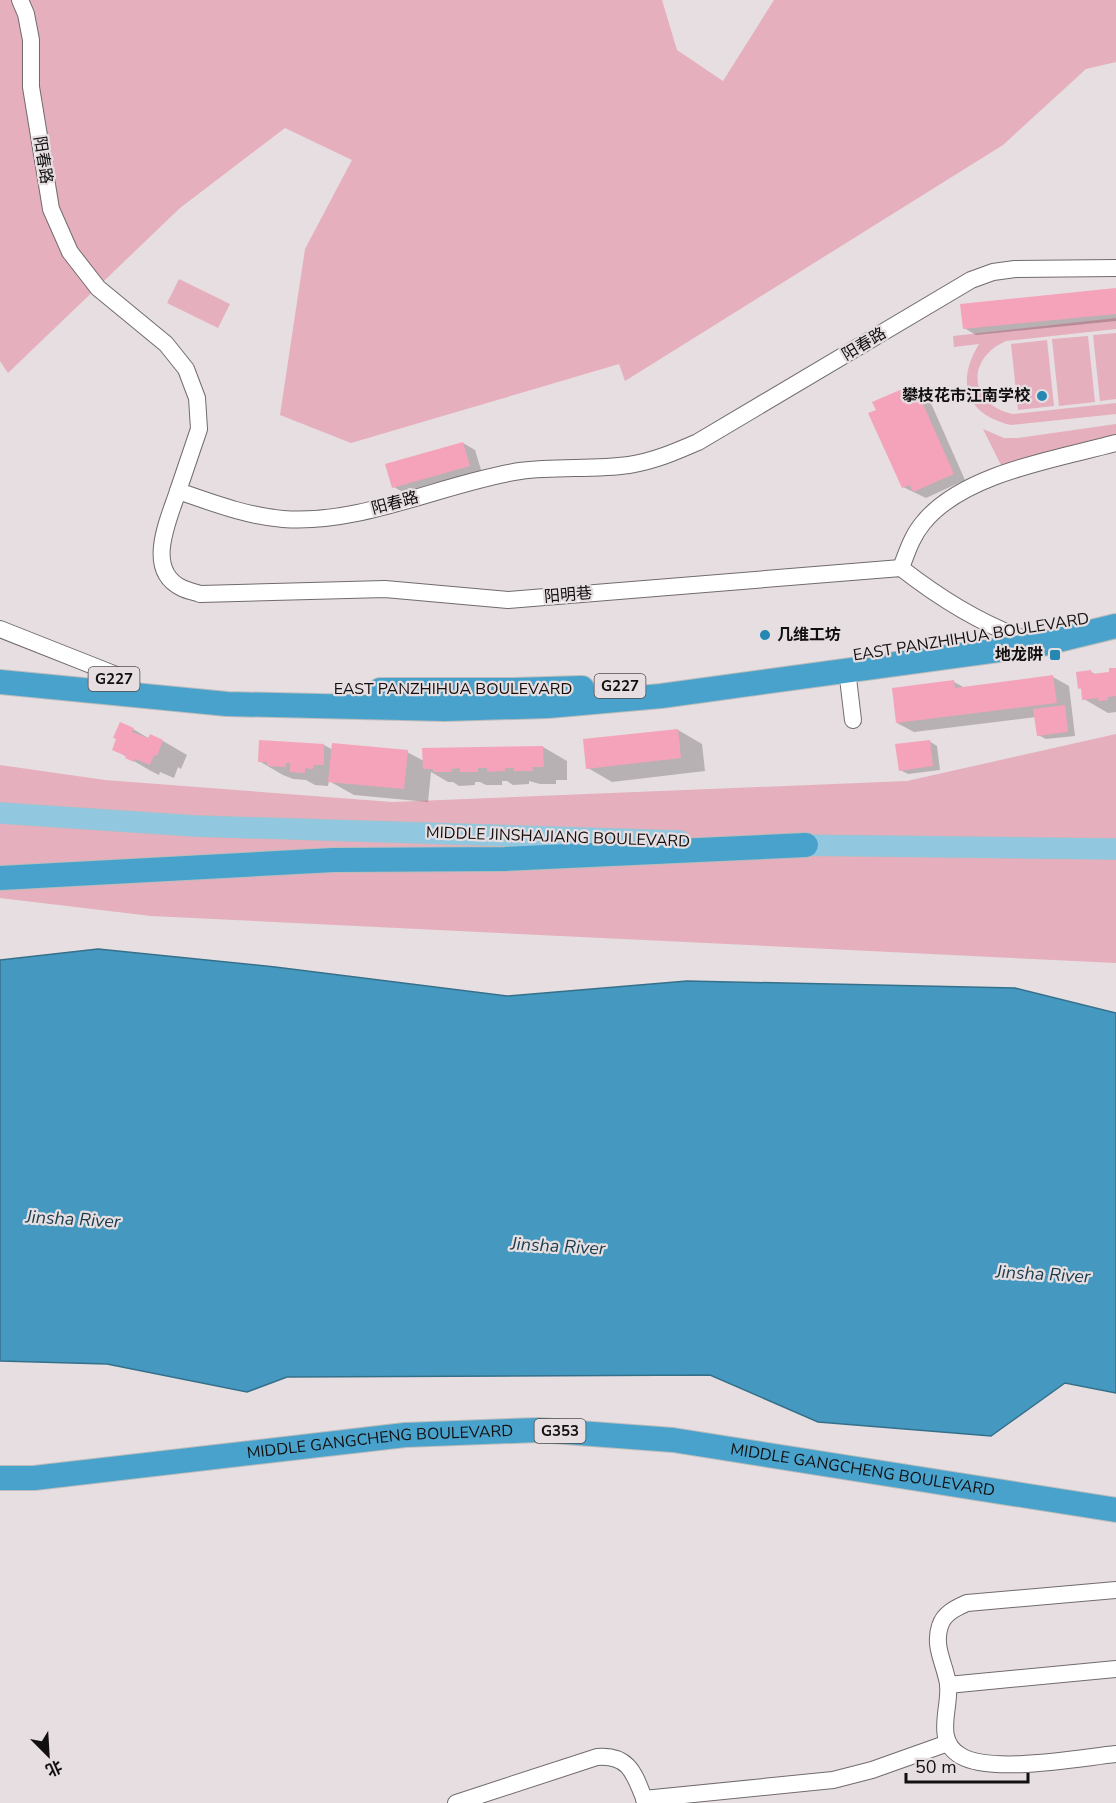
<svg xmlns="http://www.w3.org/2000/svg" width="1116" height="1803" viewBox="0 0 1116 1803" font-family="'Nunito Sans','Noto Sans SC',sans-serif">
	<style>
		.green { fill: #e5afbe }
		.water { fill: #4599c0; stroke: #35708b; stroke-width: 1.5 }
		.shadow { fill: #0003 }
		.building { fill: #f4a3bb }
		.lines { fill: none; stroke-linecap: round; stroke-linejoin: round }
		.minor-casing { stroke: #716b6d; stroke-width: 18 }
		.major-casing { stroke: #bcbcbc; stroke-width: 22 }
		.highway-casing { stroke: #bcbcbc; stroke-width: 26 }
		.minor { stroke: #fff; stroke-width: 16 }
		.major { stroke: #92c7e0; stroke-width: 21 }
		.highway { stroke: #49a2cb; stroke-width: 24 }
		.poi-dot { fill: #2488b2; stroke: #e6dee0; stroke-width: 2 }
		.labels { text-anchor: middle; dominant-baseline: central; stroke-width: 4.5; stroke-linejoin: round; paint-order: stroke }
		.shield { fill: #e6dee0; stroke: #514d4e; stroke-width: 1.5 }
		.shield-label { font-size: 15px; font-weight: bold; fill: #110f10 }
		.street-label { font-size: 16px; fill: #110f10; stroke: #e6dee0 }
		.poi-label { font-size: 16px; font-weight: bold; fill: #110f10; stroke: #e6dee0; text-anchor: end }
		.water-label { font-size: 18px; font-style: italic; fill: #183d4e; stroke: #e6dee0 }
	</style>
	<rect width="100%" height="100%" fill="#e6dee0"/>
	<!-- green -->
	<g class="green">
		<polygon points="0,0 662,0 677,50 723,81 774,0 1116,0 1116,62 1086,69 1003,145 625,381 619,364 351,443 280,415 305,249 352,160 285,128 180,208 8,373 0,361"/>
		<polygon points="179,279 230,304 218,328 167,303"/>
		<path d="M1116 318V329L1006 341C965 359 969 405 1013 414L1116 403V414L1011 425C967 415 955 383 979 344L954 347 953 336Z"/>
		<polygon points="1116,333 1116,399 1100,401 1093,335"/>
		<polygon points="1088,336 1095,402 1059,406 1052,339"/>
		<polygon points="1047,340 1054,406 1018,410 1011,344"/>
		<polygon points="1116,424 1116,436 1001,465 983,429 1004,438 1018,438"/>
		<polygon points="1116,734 1116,963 151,916 0,898 0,765 105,780 392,802 907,781"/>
	</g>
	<!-- water -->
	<polygon class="water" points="98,949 275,967 507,996 687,981 1015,988 1116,1013 1116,1393 1065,1383 991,1436 818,1422 710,1375 287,1377 247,1392 107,1364 0,1361 0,960"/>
	<!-- shadow -->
	<g class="shadow">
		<polygon points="1116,290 1116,321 976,335 964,328"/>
		<polygon points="914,385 926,392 965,480 926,498 903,487"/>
		<polygon points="463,443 475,450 482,473 406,494 394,487"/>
		<polygon points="1116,669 1116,712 1108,713 1084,699 1083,690 1080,688 1091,672 1097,675 1110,674"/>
		<polygon points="1053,677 1069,686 1075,736 1046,739 1038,735 1036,717 914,732 897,723 954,682 965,688"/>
		<polygon points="133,729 150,739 150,736 163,741 187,755 181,769 178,767 174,778 160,772 159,775 151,771 113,749"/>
		<polygon points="678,730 702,744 705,771 612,782 588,768"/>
		<polygon points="929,741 937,746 940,770 908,774 900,770"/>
		<polygon points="260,742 324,745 333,750 407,752 424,761 543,747 567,761 567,780 556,780 556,784 540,784 529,781 529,784 513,785 507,781 502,781 502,785 486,785 480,782 475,782 475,785 459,786 453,782 448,782 431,772 428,802 354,795 329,781 328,786 315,785 306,780 293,779 283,775 259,761"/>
	</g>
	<!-- building -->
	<g class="building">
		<polygon points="1116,288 1116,314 963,329 960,304"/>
		<polygon points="914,384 954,474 913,492 910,485 902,488 868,413 876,410 872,402"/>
		<polygon points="463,442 470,466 392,488 385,464"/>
		<polygon points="1109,668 1116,668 1116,696 1108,697 1108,700 1098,701 1098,698 1082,700 1081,688 1078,689 1076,672 1091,670 1092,674 1109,672"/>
		<polygon points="1053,675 1057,703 896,723 892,688 954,680 955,688"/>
		<polygon points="1065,705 1068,732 1037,736 1033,709"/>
		<polygon points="120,722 134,728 132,732 148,738 150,734 163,740 157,756 154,755 150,765 135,759 134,762 125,758 126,756 112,750 116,739 113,738"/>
		<polygon points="678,729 681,758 586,769 583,739"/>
		<polygon points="259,740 324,744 324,765 314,765 313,769 305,768 305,773 290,772 290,763 286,763 286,767 267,766 267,762 258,762"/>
		<polygon points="930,740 933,766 899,771 895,744"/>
		<polygon points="332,743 408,750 404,789 328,782"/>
		<polygon points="543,746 544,767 532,767 533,771 514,771 514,768 505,768 505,771 487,772 487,768 478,768 478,772 460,772 460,768 452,769 451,772 433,772 433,769 423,769 422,748"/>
	</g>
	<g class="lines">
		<!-- minor casing -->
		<g class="minor-casing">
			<g id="minor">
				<path d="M20 0 26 14 31 40V87L51 209 70 252 98 288 166 344 186 369 197 398 199 429 178 491C213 503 247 516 283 519 362 525 443 483 520 471 556 466 593 470 629 465 654 461 675 452 698 442L971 280 993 272 1015 269 1116 268"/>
				<path d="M178 491C169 519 144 570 182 588 188 591 195 592 200 594L385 589 508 600 901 568C942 600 985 627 1034 642"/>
				<path d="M901 568C907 552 912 536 923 523 963 473 1057 459 1116 443"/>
				<polyline points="0,629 129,680"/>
				<polyline points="847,670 853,720"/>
				<path d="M1116 1590 967 1603C956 1608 944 1613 940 1626 933 1647 945 1664 948 1684 951 1708 933 1740 961 1756 992 1774 1078 1758 1116 1754"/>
				<polyline points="948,1685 1116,1669"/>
				<polyline points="644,1799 833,1780 872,1770 948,1743"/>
				<path d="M456 1803 597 1757C631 1754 635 1777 646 1803"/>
			</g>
		</g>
		<!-- major casing -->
		<g class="major-casing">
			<g id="major">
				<polyline points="0,813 195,826 680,841"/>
				<polyline points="789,845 1116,849"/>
			</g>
		</g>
		<!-- highway casing -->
		<g class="highway-casing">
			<g id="highway">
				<polyline points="0,682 227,704 445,709 548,706 661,696 1042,644 1116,626"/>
				<polyline points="380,690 514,690 582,688"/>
				<polyline points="0,878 333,860 505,859 806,845"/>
				<path id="s1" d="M0 1478H34L405 1435 538 1430 673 1440 1116 1510"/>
			</g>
		</g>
		<!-- minor -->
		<use href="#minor" class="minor"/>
		<!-- major -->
		<use href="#major" class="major"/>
		<!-- highway -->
		<use href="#highway" class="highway"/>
	</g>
	<!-- markers -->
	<g class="poi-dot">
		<circle cx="1042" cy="396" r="6"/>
		<circle cx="765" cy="635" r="6"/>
		<rect x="1049" y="649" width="12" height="12" rx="3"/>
	</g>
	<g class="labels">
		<!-- shield labels -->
		<g class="shield">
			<rect x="88.5" y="667" width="51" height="24" rx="4.5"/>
			<rect x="594.5" y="674" width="51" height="24" rx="4.5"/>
			<rect x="534.5" y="1419" width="51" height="24" rx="4.5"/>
		</g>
		<g class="shield-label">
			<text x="114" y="679">G227</text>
			<text x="620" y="686">G227</text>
			<text x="560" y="1431">G353</text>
		</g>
		<!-- street labels -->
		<g class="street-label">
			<text transform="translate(43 160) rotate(81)">阳春路</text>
			<text transform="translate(864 344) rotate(-31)">阳春路</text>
			<text transform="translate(395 503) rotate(-15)">阳春路</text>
			<text transform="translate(568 595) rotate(-5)">阳明巷</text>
			<text transform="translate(971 637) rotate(-9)">EAST PANZHIHUA BOULEVARD</text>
			<text x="453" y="689">EAST PANZHIHUA BOULEVARD</text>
			<text transform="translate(558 837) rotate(2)">MIDDLE JINSHAJIANG BOULEVARD</text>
			<text stroke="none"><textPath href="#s1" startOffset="382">MIDDLE GANGCHENG BOULEVARD</textPath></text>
			<text stroke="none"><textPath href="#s1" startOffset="868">MIDDLE GANGCHENG BOULEVARD</textPath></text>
		</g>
		<!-- poi labels -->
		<g class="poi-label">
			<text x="1030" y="396">攀枝花市江南学校</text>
			<text x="777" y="635" text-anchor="start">几维工坊</text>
			<text x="1043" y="655">地龙阱</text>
		</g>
		<!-- water labels -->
		<g class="water-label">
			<text transform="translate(73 1219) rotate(3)">Jinsha River</text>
			<text transform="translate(558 1246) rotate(3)">Jinsha River</text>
			<text transform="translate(1043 1274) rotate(3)">Jinsha River</text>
		</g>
	</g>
	<!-- north arrow -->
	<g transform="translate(48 1755) rotate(156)" stroke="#e6dee0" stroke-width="4.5" paint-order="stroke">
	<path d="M0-4.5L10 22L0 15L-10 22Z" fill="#110f10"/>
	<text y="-9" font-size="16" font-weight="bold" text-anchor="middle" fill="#110f10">北</text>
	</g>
	<!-- scale -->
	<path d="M906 1773v9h122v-9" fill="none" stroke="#110f10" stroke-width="3"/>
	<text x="915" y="1773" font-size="18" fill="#110f10" stroke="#e6dee0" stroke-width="4.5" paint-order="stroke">50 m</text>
</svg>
